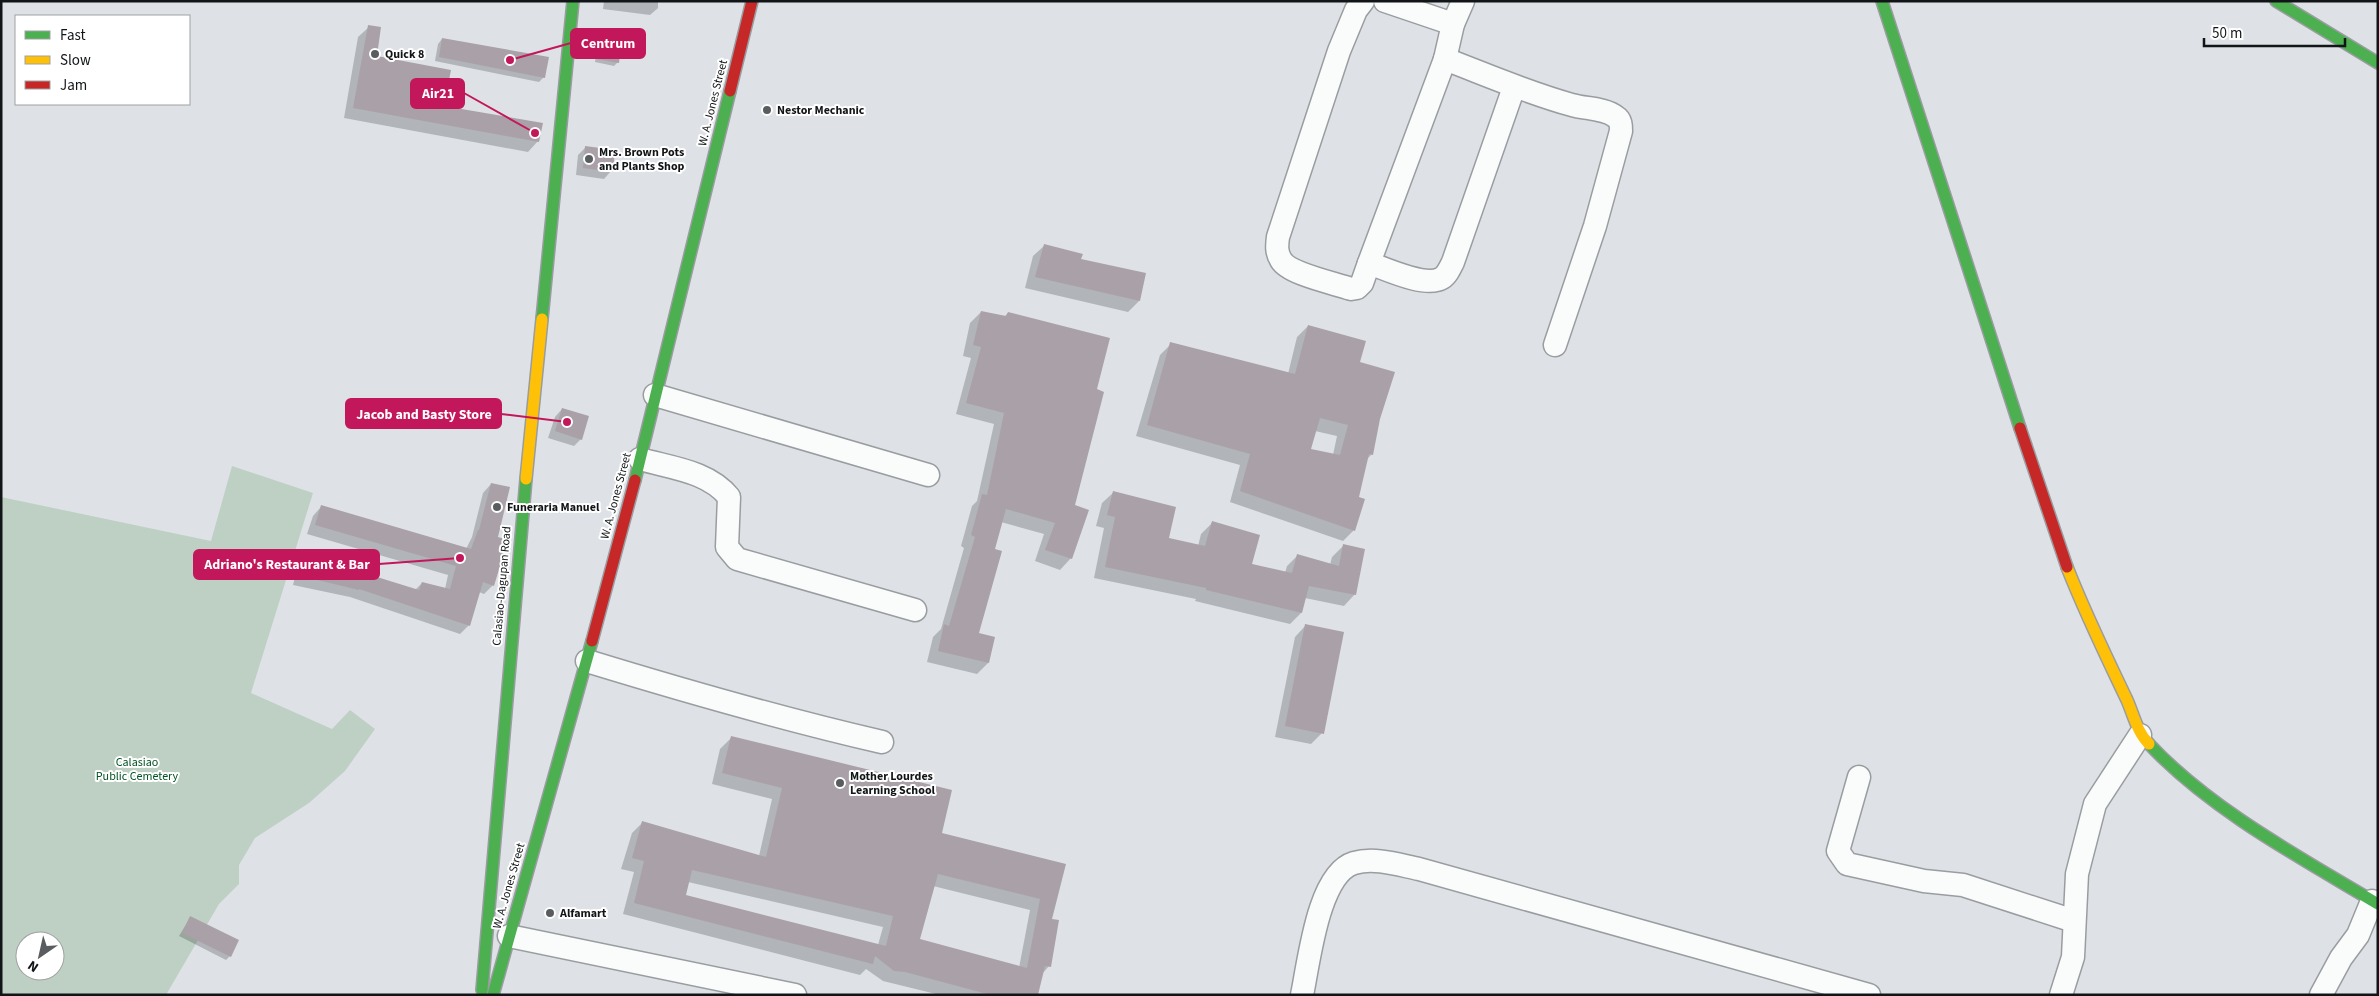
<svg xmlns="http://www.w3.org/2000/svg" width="2379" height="996" viewBox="0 0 2379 996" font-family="'Source Sans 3',sans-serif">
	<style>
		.green { fill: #bed0c4; fill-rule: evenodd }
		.shadow { fill: #0003; fill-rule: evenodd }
		.building { fill: #aaa1a8; fill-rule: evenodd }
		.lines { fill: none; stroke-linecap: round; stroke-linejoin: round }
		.street-casing { stroke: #9a9da0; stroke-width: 25 }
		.fast-casing { stroke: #9a9da0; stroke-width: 14 }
		.slow-casing { stroke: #9a9da0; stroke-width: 14 }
		.jam-casing { stroke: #9a9da0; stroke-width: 14 }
		.street { stroke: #fafbfb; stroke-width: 22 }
		.fast { stroke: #4caf50; stroke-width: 11 }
		.slow { stroke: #ffc107; stroke-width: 11 }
		.jam { stroke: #c62828; stroke-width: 11 }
		.poi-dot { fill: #595d5f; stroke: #fff; stroke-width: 2 }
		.labels { text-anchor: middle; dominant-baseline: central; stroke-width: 4; stroke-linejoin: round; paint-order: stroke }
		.poi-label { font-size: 12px; font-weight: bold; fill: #121517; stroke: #fff; text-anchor: start }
		.street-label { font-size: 12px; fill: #121517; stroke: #fff }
		.park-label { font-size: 12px; fill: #005322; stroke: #fff }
		.leader { fill: none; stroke: #c2185b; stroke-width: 2 }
		.callout-dot { fill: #c2185b; stroke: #fff; stroke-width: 2 }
		.callout { fill: #c2185b; stroke: #c2185b; stroke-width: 2 }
		.callout-label { font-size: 14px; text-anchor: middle; font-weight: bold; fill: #fff }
	</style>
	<rect width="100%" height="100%" fill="#dee2e6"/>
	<!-- green -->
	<path class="green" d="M232 466 313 493 251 693 332 729 350 710 375 729 345 771 309 803 255 838 239 865V884L219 904 166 995H1V497L211 541ZM25 941H55V971H25Z"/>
	<!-- shadow -->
	<g class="shadow">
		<polygon points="604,1 658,1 658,8 650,15 603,9"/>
		<polygon points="369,27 375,57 443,107 538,141 528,152 344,118 358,37"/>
		<polygon points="442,39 544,77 539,82 435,61 438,44"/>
		<polygon points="600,44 618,62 614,66 595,62 597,47"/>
		<polygon points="586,147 611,171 604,179 576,175 578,155"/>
		<polygon points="1045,245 1080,260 1145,274 1139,301 1128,312 1025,288 1033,256"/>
		<polygon points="981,312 1004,317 1008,313 1095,390 1074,506 1071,558 1060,570 1035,561 1044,534 1001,522 993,550 977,634 988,663 977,674 927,662 933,637 941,629 964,548 961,546 972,506 977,501 994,424 956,414 971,358 963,356 970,323"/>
		<path d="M1308 326 1358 362 1379 418 1372 454 1367 459 1358 498 1354 530 1343 541 1230 502 1240 465 1136 436 1160 355 1171 344 1288 374 1297 337ZM1315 431 1337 436 1333 455 1310 450Z"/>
		<polygon points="562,409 581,439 574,446 548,438 555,417"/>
		<polygon points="491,484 497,537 493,585 484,594 479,592 469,625 460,634 350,597 293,585 298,565 306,556 415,590 422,583 445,589 448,575 307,534 313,516 321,507 466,549 472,537 483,493"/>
		<polygon points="1114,492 1167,539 1198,546 1201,534 1212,523 1251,564 1285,573 1287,566 1298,555 1330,565 1332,557 1343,546 1355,594 1344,606 1305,598 1301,613 1290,624 1195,601 1196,599 1094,578 1104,528 1096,526 1102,503"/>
		<polygon points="1306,625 1322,733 1311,744 1275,737 1295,637"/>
		<path d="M731 738 940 834 1064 865 1051 920 1049 966 1042 974 1036 995H940L883 981 866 969 860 975 623 914 634 872 621 869 632 833 643 822 759 856 772 799 712 784 720 749ZM688 882 883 927 878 945 685 896ZM933 886 1030 910 1019 968 918 940Z"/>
		<polygon points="190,918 230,956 226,960 179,936"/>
	</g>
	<!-- building -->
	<g class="building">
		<polygon points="368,25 381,27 377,56 451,70 444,106 543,123 539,142 353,108"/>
		<polygon points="442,38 549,57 545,78 439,57"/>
		<polygon points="600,42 621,46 619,63 597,59"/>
		<polygon points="585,146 615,150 613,172 583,168"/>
		<polygon points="1044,244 1083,254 1081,259 1146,273 1140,301 1035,277"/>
		<polygon points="981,311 1006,316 1008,312 1110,338 1097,389 1104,392 1075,505 1089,510 1072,559 1045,550 1055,523 1006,509 995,549 1002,551 979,633 995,637 989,663 938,651 944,624 949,626 975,537 971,535 982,494 987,495 1004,413 966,403 981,347 973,345"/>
		<path d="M1308 325 1366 341 1360 362 1395 372 1380 419 1373 455 1369 454 1359 497 1365 499 1355 531 1240 491 1250 454 1147 425 1170 342 1295 374ZM1320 418 1348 425 1340 455 1311 449Z"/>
		<polygon points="562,408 589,416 582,440 555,431"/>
		<polygon points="491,483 510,487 498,537 505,539 503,556 494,586 483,582 470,626 359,589 359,590 301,576 306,555 419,590 422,582 450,589 456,566 315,525 321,505 471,549 478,530 479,530"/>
		<polygon points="1113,491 1176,507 1169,538 1205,546 1212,521 1260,535 1252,564 1292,573 1297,554 1339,566 1343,544 1365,549 1356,595 1309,586 1302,613 1206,590 1206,588 1105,567 1115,517 1107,515"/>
		<polygon points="1305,624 1344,632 1324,734 1285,726"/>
		<path d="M731 736 952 790 942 833 1066 864 1052 919 1059 920 1051 967 1045 966 1038 995H991L905 972 894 971 875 956 873 964 634 903 644 861 632 858 642 821 766 857 782 788 722 773ZM692 870 893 916 886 946 686 895ZM938 874 1040 899 1027 968 920 939Z"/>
		<polygon points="190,916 239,940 231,957 182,933"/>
	</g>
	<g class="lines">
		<!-- street casing -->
		<g class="street-casing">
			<g id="street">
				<path d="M1363 1 1356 10 1339 51 1278 237C1277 245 1276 252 1281 260 1289 274 1334 283 1351 289L1357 288 1362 283 1369 263"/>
				<polyline points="1385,1 1453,24"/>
				<path d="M1463 1 1453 24 1445 59 1369 263C1386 269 1426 288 1442 278 1447 275 1450 268 1453 262L1514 87"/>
				<path d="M1445 59C1487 75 1528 93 1572 105 1585 109 1605 108 1616 117 1621 120 1621 126 1621 131L1595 226 1555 345"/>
				<polyline points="655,395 928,475"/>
				<path d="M640 459C671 468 708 471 729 497L727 547 737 559 915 610"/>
				<path d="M587 661C685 691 782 719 882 742"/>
				<polyline points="1859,777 1838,851 1847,864 1924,881 1963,885 2074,921"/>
				<polyline points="509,936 795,995"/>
				<path d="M1302 995C1309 962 1318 874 1354 863 1375 857 1399 865 1419 869L1869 995"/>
				<polyline points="2061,995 2073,957 2077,874 2095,804 2140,735"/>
				<polyline points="2321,995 2341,958 2358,935 2372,901"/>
			</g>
		</g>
		<!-- fast casing -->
		<g class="fast-casing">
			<g id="fast">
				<polyline points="1882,1 2020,428"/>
				<polyline points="2276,1 2378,63"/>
				<polyline points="542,319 573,1"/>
				<polyline points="635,480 730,91"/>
				<path d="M2149 744C2211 810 2301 858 2378 904"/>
				<polyline points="482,990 526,479"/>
				<polyline points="493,995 592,641"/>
			</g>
		</g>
		<!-- slow casing -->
		<g class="slow-casing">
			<g id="slow">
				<polyline points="526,479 542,319"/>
				<path d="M2067 567C2085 613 2106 656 2127 700 2134 716 2137 732 2149 744"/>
			</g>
		</g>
		<!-- jam casing -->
		<g class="jam-casing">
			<g id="jam">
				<polyline points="730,91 752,1"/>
				<polyline points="2020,428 2067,567"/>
				<polyline points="592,641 635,480"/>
			</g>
		</g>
		<!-- street -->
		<use href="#street" class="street"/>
		<!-- fast -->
		<use href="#fast" class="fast"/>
		<!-- slow -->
		<use href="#slow" class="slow"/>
		<!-- jam -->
		<use href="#jam" class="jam"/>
	</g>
	<!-- markers -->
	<g class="poi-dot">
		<circle cx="375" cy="54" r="5"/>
		<circle cx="767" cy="110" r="5"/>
		<circle cx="589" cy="159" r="5"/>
		<circle cx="497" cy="507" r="5"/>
		<circle cx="840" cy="783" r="5"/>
		<circle cx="550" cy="913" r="5"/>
	</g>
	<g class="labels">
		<!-- poi labels -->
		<g class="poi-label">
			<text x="385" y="54">Quick 8</text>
			<text x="777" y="110">Nestor Mechanic</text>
			<text x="599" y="152">Mrs. Brown Pots<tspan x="599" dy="14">and Plants Shop</tspan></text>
			<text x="507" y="507">Funeraria Manuel</text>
			<text x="850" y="776">Mother Lourdes<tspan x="850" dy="14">Learning School</tspan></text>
			<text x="560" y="913">Alfamart</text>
		</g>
		<!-- street labels -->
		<g class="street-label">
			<text transform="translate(713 103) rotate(-76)">W. A. Jones Street</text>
			<text transform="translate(616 496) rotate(-75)">W. A. Jones Street</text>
			<text transform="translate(502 586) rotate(-85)">Calasiao-Dagupan Road</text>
			<text transform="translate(509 886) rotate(-74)">W. A. Jones Street</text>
		</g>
		<!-- park labels -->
		<g class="park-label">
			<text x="137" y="762">Calasiao<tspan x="137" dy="14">Public Cemetery</tspan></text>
		</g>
	</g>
	<!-- callouts -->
	<path class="leader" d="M510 60L571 43M535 133L464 93M567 422L501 414M460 558L379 564"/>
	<g class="callout-dot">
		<circle cx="510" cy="60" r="5"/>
		<circle cx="535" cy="133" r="5"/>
		<circle cx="567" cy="422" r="5"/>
		<circle cx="460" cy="558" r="5"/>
	</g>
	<g class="callout">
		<rect x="571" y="29" width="74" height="29" rx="5"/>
		<rect x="411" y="79" width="53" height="29" rx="5"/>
		<rect x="346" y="399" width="155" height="29" rx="5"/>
		<rect x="194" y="550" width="185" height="29" rx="5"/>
	</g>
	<g class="callout-label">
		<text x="608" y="48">Centrum</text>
		<text x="438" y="98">Air21</text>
		<text x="424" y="419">Jacob and Basty Store</text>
		<text x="287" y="569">Adriano's Restaurant &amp; Bar</text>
	</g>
	<!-- border -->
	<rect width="2379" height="996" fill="none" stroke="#121517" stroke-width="5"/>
	<!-- legend -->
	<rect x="15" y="15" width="175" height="90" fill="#ffffff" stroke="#a0a1a2"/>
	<rect x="25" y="31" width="25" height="8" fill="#4caf50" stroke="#a0a1a2"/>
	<text x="60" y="40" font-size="15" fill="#121517">Fast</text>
	<rect x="25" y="56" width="25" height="8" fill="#ffc107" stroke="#a0a1a2"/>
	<text x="60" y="65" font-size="15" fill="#121517">Slow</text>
	<rect x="25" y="81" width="25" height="8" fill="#c62828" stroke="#a0a1a2"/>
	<text x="60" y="90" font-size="15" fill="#121517">Jam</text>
	<!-- north arrow -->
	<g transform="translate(40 956) rotate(214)"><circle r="24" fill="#ffffff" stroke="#a0a1a2"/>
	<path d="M0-4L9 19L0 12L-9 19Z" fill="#595d5f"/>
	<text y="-8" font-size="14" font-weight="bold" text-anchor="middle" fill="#121517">N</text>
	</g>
	<!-- scale -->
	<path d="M2204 38v8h141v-8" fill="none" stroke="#121517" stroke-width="2.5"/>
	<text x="2212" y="38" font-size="15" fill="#121517" stroke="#ffffff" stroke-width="4" paint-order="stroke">50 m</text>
</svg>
